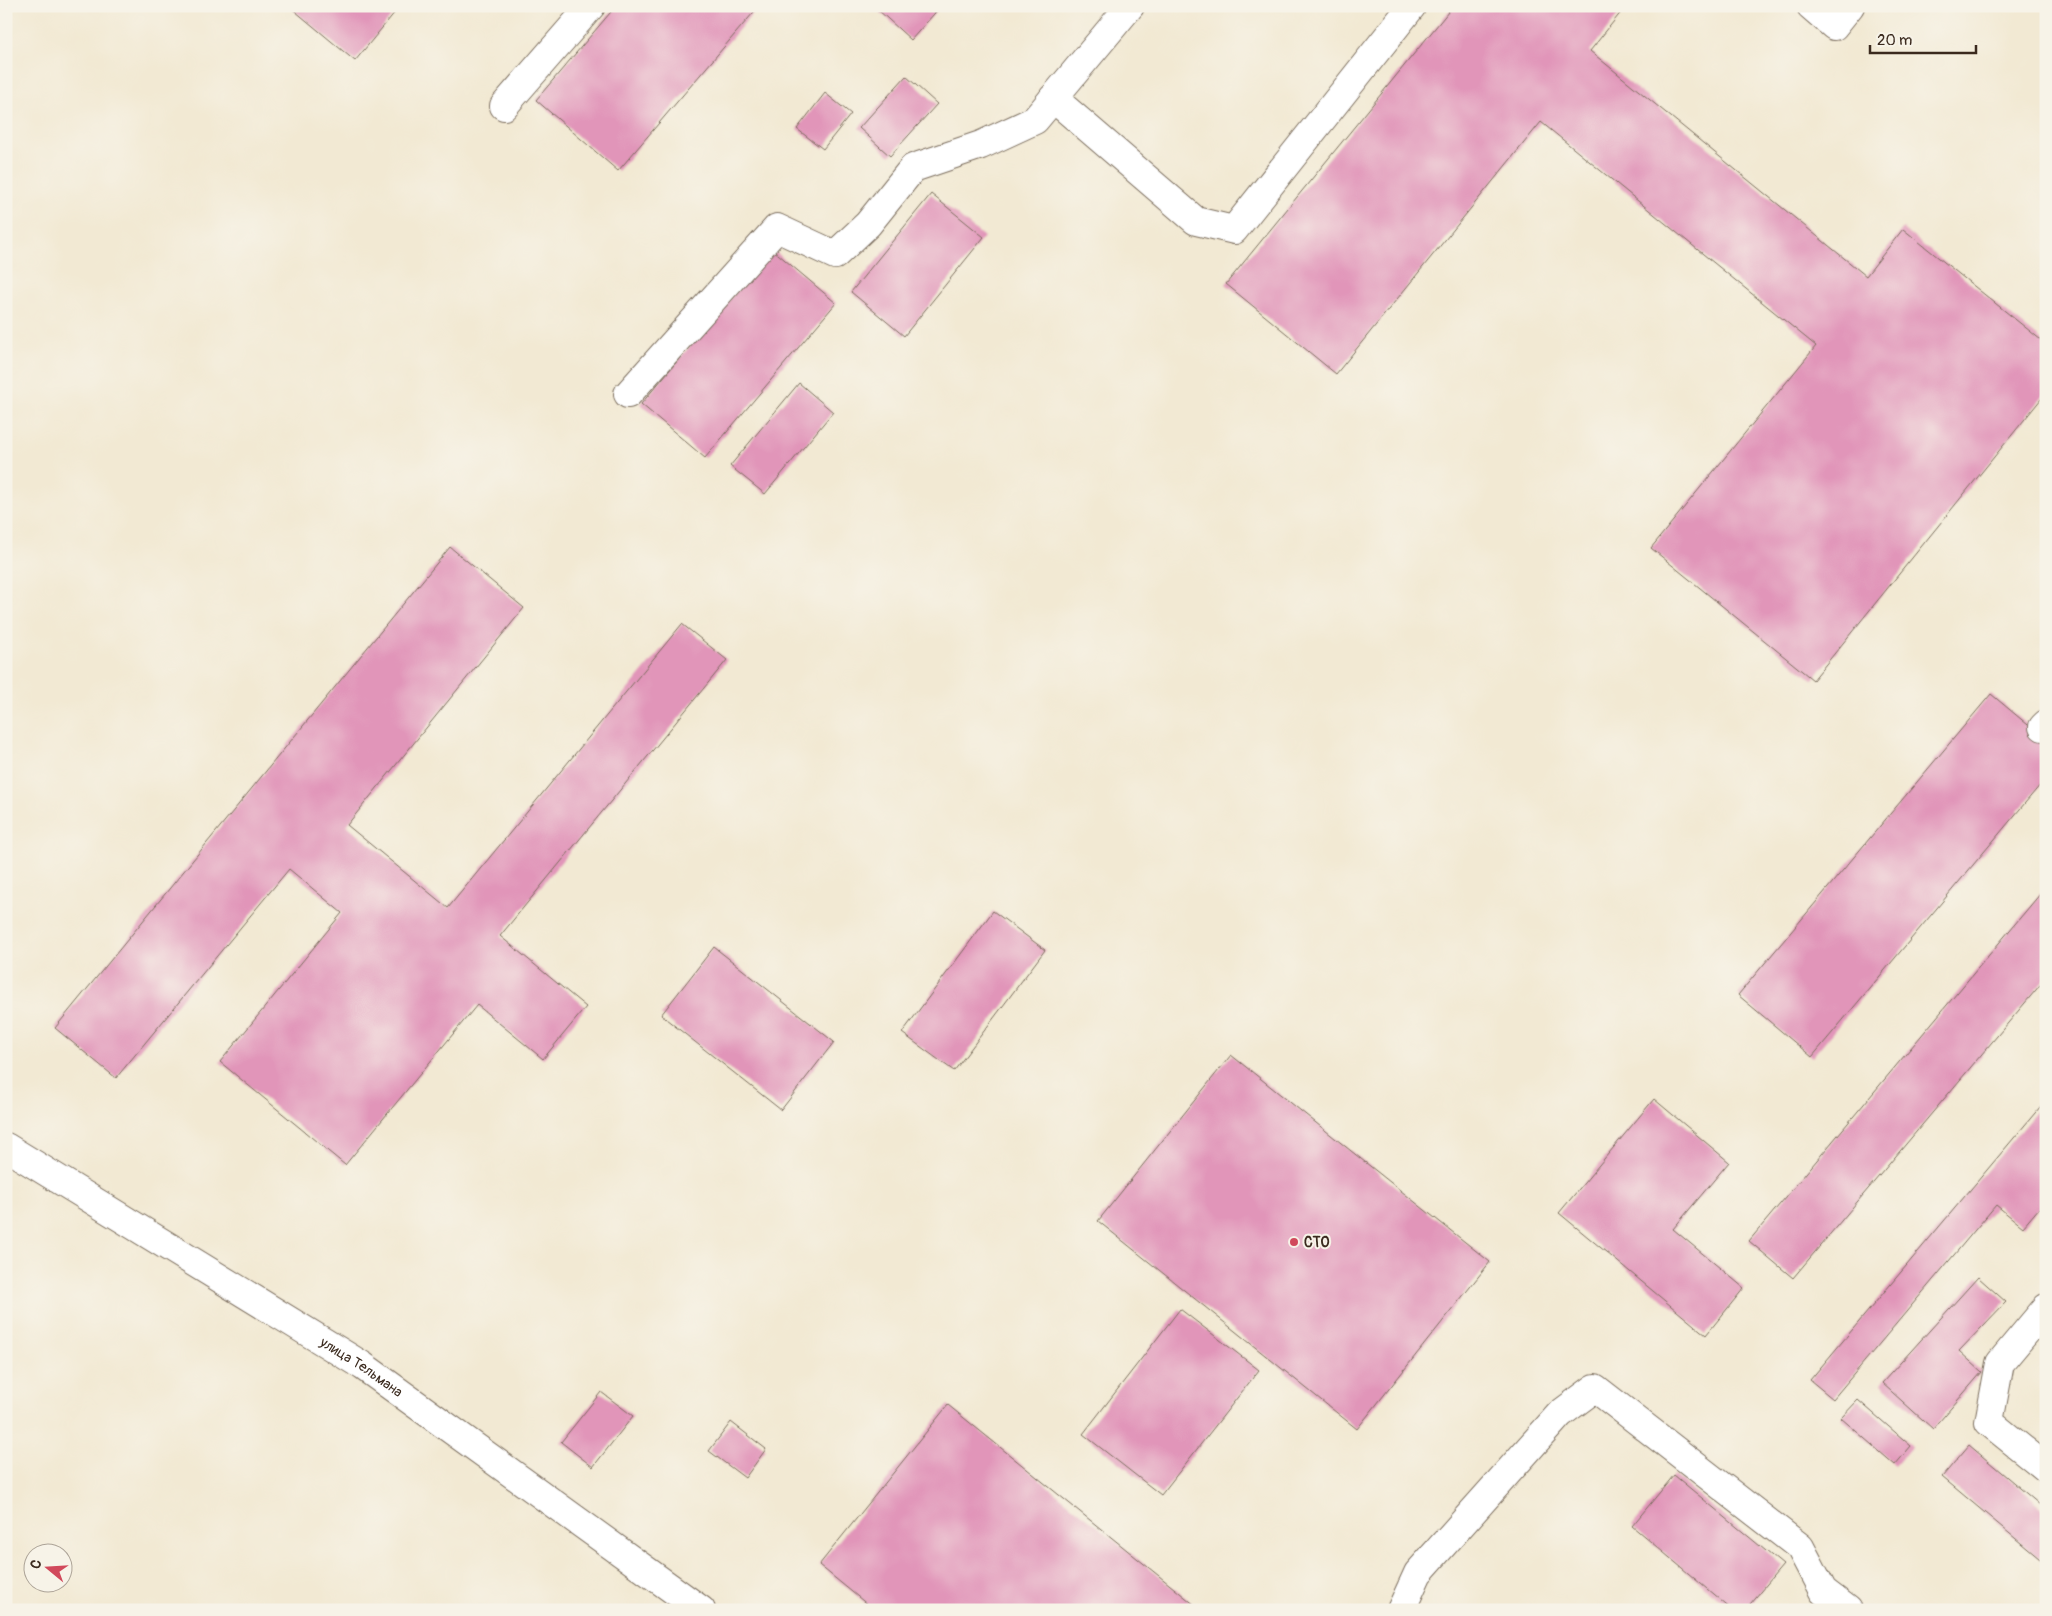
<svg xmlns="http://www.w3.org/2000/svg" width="2052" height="1616" viewBox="0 0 2052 1616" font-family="Pangolin,sans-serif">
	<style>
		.building { fill: #e195b9 }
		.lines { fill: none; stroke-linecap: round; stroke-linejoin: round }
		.minor-casing { stroke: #7b6d5d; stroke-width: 30 }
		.minor { stroke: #fff; stroke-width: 28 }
		.poi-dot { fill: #d1495b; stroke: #f7f3e8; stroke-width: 2 }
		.labels { text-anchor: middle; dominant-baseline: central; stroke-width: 4; stroke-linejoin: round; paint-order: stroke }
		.poi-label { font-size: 14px; font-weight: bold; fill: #3b2a1e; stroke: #f7f3e8; text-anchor: start }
		.street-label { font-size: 14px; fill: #3b2a1e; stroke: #f7f3e8 }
	</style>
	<rect width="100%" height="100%" fill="#f7f3e8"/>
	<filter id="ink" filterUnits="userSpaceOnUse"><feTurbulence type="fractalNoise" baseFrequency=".02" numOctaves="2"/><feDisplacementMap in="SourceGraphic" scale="10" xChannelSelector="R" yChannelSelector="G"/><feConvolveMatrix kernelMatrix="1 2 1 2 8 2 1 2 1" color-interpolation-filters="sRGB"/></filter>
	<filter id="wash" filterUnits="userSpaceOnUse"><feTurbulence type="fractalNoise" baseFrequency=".0096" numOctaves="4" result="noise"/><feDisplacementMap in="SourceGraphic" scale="20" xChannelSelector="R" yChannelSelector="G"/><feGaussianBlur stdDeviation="1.12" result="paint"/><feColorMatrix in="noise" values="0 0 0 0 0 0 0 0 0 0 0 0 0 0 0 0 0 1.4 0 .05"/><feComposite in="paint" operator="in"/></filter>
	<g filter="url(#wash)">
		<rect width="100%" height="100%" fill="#f2e9d3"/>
		<g id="blocks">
			<!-- building -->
			<g class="building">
				<polygon points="289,6 400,6 355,61"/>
				<polygon points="616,6 759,6 618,171 536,100"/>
				<polygon points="879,6 941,6 911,40 877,9"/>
				<polygon points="1453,6 1626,6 1590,51 1866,276 1903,229 2046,344 2046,393 1813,680 1651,548 1816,346 1541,122 1336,374 1226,284"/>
				<polygon points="906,76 937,104 890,156 859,128"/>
				<polygon points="825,93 851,114 823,149 797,129"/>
				<polygon points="931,194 984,237 904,336 851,292"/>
				<polygon points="772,249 836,303 705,458 641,404"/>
				<polygon points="799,383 833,412 765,494 730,466"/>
				<polygon points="450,547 524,608 347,825 448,908 682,624 727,660 500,936 586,1007 543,1059 477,1005 345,1165 220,1062 342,913 289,869 116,1078 55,1028"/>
				<polygon points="1991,694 2046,740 2046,778 1812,1057 1738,995"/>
				<polygon points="2046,887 2046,978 1793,1278 1749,1241"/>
				<polygon points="993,911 1045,950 954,1071 902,1033"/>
				<polygon points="714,947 834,1042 781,1110 661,1015"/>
				<polygon points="1231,1055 1490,1262 1357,1429 1098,1221"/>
				<polygon points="1654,1099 1729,1162 1673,1229 1744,1288 1706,1335 1559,1213"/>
				<polygon points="2046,1100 2046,1200 2023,1227 1996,1205 1833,1399 1810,1380"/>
				<polygon points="1978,1277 2006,1302 1959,1351 1982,1372 1933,1429 1882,1383"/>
				<polygon points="1180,1309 1259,1370 1161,1495 1083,1434"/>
				<polygon points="601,1392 633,1416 593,1467 561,1442"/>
				<polygon points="1858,1400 1911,1446 1895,1465 1841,1418"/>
				<polygon points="948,1405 1201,1610 874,1610 819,1565"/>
				<polygon points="731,1422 766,1449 745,1478 709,1451"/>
				<polygon points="1969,1445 2046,1510 2046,1564 1942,1477"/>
				<polygon points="1674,1475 1783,1565 1745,1610 1732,1610 1632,1526"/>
			</g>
		</g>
	</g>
	<g filter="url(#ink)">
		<use href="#blocks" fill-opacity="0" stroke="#7b6d5d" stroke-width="1"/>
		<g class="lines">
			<!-- minor casing -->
			<g class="minor-casing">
				<g id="minor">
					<polyline points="1811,6 1834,26 1850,6"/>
					<polyline points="1053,98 1196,221 1234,230 1412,6"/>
					<polyline points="504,106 591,6"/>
					<polyline points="628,394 777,228 835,255 868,224 913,168 981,145 1035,120 1130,6"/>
					<polyline points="2043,727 2046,724"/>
					<path id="s1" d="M6 1147 363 1366 701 1610"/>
					<polyline points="2046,1308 2000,1363 1989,1422 2046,1468"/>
					<polyline points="1401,1610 1418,1573 1560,1414 1595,1388 1800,1547 1823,1591 1848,1610"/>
				</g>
			</g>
			<!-- minor -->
			<use href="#minor" class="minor"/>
		</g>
	</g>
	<!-- markers -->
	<circle class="poi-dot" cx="1294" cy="1242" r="5"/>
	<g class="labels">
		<!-- poi labels -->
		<g class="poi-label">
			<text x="1304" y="1242">СТО</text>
		</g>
		<!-- street labels -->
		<g class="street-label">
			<text stroke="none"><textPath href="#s1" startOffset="418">улица Тельмана</textPath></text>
		</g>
	</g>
	<!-- margin -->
	<rect width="2052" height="1616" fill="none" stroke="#f7f3e8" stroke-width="25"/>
	<!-- north arrow -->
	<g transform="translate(48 1568) rotate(288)"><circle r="24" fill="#f7f3e8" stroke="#aca397"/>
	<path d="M0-4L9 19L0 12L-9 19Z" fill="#d1495b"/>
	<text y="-8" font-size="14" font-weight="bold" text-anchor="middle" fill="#3b2a1e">С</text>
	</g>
	<!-- scale -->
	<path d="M1870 45v8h106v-8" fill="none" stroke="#3b2a1e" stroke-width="2.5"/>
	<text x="1877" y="45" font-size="15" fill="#3b2a1e" stroke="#f7f3e8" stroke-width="4" paint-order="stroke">20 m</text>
</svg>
